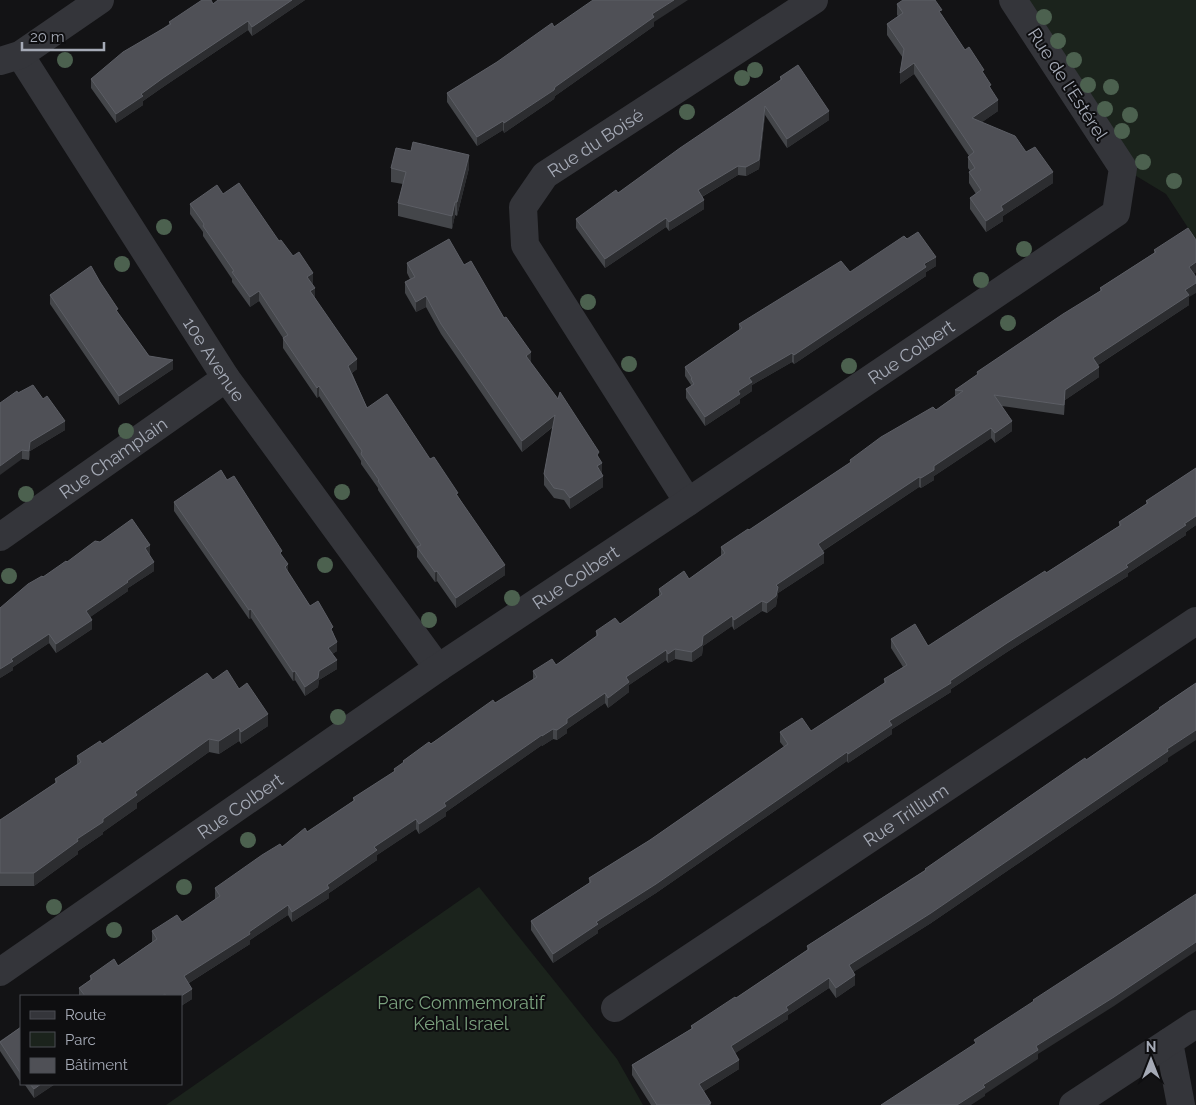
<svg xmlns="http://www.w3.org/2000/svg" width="1196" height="1105" viewBox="0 0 1196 1105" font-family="Raleway,sans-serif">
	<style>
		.green { fill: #1b231c }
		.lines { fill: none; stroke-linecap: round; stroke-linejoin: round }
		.minor { stroke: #34353a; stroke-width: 28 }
		.tree { fill: #4c614f }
		.wall { fill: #44464a }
		.shaded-wall { fill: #2c2d30 }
		.building { fill: #4f5056; stroke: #5c5e65 }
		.labels { text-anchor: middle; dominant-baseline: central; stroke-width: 4; stroke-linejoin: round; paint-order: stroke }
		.street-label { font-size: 18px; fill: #a5aab6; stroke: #0e0e10 }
		.park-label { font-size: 18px; fill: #7ba17e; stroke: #0e0e10 }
	</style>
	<rect width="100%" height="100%" fill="#131315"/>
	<!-- green -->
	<g class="green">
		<polygon points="1013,0 1196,0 1196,240 1166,194 1123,168"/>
		<polygon points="479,887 617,1059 643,1105 166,1105"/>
	</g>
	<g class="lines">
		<!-- minor -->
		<g class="minor">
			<path id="s1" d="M20 55 226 378 438 668"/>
			<polyline points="0,61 20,55 100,0"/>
			<path id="s2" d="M688 502 525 245 523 207 545 175 814 0"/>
			<path id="s3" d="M0 537 226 378"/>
			<path id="s4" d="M0 972 438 668 688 502 1116 213 1123 168 1013 0"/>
			<path id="s5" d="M615 1008 1196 621"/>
			<polyline points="1169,1042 1181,1105"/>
			<polyline points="1073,1105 1196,1024"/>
		</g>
	</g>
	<!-- trees -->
	<g class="tree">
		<circle cx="1044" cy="17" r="8"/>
		<circle cx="1058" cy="41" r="8"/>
		<circle cx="65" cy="60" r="8"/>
		<circle cx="1074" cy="60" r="8"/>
		<circle cx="755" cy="70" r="8"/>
		<circle cx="742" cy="78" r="8"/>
		<circle cx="1088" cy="85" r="8"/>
		<circle cx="1111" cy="87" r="8"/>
		<circle cx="1105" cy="109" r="8"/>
		<circle cx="687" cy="112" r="8"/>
		<circle cx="1130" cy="115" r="8"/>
		<circle cx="1122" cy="131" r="8"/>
		<circle cx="1143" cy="162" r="8"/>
		<circle cx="1174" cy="181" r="8"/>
		<circle cx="164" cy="227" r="8"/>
		<circle cx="1024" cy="249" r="8"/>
		<circle cx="122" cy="264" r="8"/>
		<circle cx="981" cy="280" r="8"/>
		<circle cx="588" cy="302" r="8"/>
		<circle cx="1008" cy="323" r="8"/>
		<circle cx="629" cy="364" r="8"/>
		<circle cx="849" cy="366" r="8"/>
		<circle cx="126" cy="431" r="8"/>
		<circle cx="342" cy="492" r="8"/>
		<circle cx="26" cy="494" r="8"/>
		<circle cx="325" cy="565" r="8"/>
		<circle cx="9" cy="576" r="8"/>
		<circle cx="512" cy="598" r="8"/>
		<circle cx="429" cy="620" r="8"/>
		<circle cx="338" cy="717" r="8"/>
		<circle cx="248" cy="840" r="8"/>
		<circle cx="184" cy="887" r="8"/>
		<circle cx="54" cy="907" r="8"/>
		<circle cx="114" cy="930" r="8"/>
	</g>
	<!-- wall -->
	<g class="wall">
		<polygon points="218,0 305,0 252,36 248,30 163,87 143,101 143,105 116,123 91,88 91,79 169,24 169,22 213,4"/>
		<polygon points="897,4 942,15 965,50 984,74 991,89 998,111 982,122 1026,152 1053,183 1003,216 1003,221 986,232 970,209 970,198 976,194 969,183 969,172 970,171 968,168 968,157 969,156 914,74 900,84 903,58 887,35 887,24 898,16 897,15"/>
		<polygon points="654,22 654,26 555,96 554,99 504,133 503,130 477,146 447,102 447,93 554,27"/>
		<polygon points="780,77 829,120 787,148 765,115 759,169 746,176 738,175 702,197 704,209 669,231 666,227 605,268 576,228 576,219 618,193 780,80"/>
		<polygon points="391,168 469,168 457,216 455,215 452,229 398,216 398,203 403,184 391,182"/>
		<polygon points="223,194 279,241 313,283 312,284 315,298 357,369 352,373 367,408 430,459 458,496 505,575 456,608 437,581 435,582 417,557 417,549 378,490 378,488 361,464 361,461 319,396 317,398 283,348 283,338 259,301 250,307 232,282 232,279 203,236 203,232 190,214 190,204"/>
		<polygon points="1196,240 1196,272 1194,274 1189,297 1189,305 1098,365 1099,377 1065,400 1064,415 1002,406 1012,431 995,443 991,438 934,476 934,480 921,488 919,487 823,551 824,563 778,593 776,606 767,613 762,611 734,630 732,626 703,646 702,655 692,662 675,659 668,663 666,660 629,685 629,692 608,708 605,703 567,729 567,733 557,740 553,739 542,746 542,745 446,812 446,816 419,834 416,829 377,855 377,860 329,893 329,898 292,922 288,915 250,940 250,944 189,983 192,999 181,1006 181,996 79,996 79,988 90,980 90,976 118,966 152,942 152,931 182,922 215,900 215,888 282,847 307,832 353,801 353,798 394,772 394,769 403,763 403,761 495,703 533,680 533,671 556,665 596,637 596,631 620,624 659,597 659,589 689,579 721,556 721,547 749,530 850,463 850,460 936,410 955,396 955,390 977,375 977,372 1100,291 1100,288 1154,253 1154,250"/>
		<polygon points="407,263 464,265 504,318 531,363 599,458 602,474 601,474 603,487 570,509 564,500 554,498 544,485 544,474 553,427 522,452 441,334 426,307 416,312 405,293 405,282 410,279 407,273"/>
		<polygon points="936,266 926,272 926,276 794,364 792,362 752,385 752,391 740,399 740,403 705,426 686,398 686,389 691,386 691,385 685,376 685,367 739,330 739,324 850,272"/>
		<polygon points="100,282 118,313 149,356 173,369 119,405 50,304 50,295"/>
		<polygon points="18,393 65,430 30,451 29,460 22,459"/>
		<polygon points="1196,468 1196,525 1186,532 1186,535 1128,573 1128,576 1007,652 951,689 951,692 892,729 892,734 848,763 847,761 656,893 598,930 598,933 553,963 531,930 531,921 589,883 589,878 650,840 784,747 780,742 780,732 811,731 884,684 884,679 903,667 891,648 891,639 928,646 1046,573 1119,526 1119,522 1146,504 1146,501"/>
		<polygon points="227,480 282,556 288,572 310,606 333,632 337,651 332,654 337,669 319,680 318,687 305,696 295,680 293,681 251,618 249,619 174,511 174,502"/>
		<polygon points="150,554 149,555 154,571 128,588 128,591 90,617 92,629 56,653 49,643 13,667 13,670 0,678 43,577 67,562"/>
		<polygon points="213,680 239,689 268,726 241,744 239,741 219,754 209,752 137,803 137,808 103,832 103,834 78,851 78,854 34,886 0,886 0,820 55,783 55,779 77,765 77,756 102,744"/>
		<polygon points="1196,683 1168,758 1168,761 931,923 853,972 855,985 836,998 829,988 788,1015 788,1019 735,1053 739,1069 704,1091 711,1105 651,1105 632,1075 632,1065 691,1029 691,1026 736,998 807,950 807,946 925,870 925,869 1086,760 1159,709 1159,708"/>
		<polygon points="21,1027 21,1083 0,1051 0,1041"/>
		<polygon points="22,1084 55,1084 34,1098 25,1085"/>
	</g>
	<!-- shaded-wall -->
	<g class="shaded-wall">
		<polygon points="292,0 305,0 252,36 252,27"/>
		<polygon points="674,0 688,0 654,22 654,26 555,96 554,99 504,133 504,123 652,14"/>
		<polygon points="248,21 248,30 163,87 143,101 143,105 116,123 116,114 141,94 163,78"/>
		<polygon points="914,63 914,74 900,84 900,73"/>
		<polygon points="998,100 998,111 972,129 972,118"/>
		<polygon points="765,106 765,115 759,169 746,176 746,167"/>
		<polygon points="829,111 829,120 787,148 787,139"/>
		<polygon points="503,121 503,130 477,146 477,137"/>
		<polygon points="469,155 469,168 457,216 457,202"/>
		<polygon points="738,166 738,175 698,199 698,190"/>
		<polygon points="1053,172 1053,183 1003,216 1003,221 986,232 986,221 1001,206"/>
		<polygon points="704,200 704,209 669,231 669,222"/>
		<polygon points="455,202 455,215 452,229 452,216"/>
		<polygon points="666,218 666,227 605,268 605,259"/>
		<polygon points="936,257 936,266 926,272 926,276 794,364 794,355"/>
		<polygon points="1196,262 1196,272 1189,277 1189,267"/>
		<polygon points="313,273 313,283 307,287 307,277"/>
		<polygon points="1196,283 1196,293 1189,297 1189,305 1093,368 1093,358 1185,290"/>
		<polygon points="315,288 315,298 310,291"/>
		<polygon points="259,291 259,301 250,307 250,297"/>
		<polygon points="426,296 426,307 416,312 416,302"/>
		<polygon points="531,352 531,363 526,356"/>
		<polygon points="792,353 792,362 752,385 752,391 740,399 740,403 705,426 705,417 738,391 749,378"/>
		<polygon points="357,359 357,369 348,376 348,366"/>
		<polygon points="173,360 173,369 119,405 119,396"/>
		<polygon points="1099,367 1099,377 1065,400 1064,415 1065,390"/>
		<polygon points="319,386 319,396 317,398 317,388"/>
		<polygon points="555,415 555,425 522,452 522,441"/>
		<polygon points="65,421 65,430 30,451 29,460 29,451 30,442"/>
		<polygon points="1012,421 1012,431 995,443 995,433"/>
		<polygon points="991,428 991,438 934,476 934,480 921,488 921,478 934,466"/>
		<polygon points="22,450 22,459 0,475 0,466"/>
		<polygon points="602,463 602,474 597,477 597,466"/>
		<polygon points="603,476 603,487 570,509 570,498"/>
		<polygon points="919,477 919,487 818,554 818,544"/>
		<polygon points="1196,516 1196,525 1186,532 1186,535 1128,573 1128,576 1007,652 951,689 951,692 892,729 892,734 848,763 848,754 889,721 1126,565"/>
		<polygon points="150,545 150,554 145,557 145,548"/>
		<polygon points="824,553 824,563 778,593 776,606 767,613 767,603 776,585"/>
		<polygon points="154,562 154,571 128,588 128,591 86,620 86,611 127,581"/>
		<polygon points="288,564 288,574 285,567"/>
		<polygon points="505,565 505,575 456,608 456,598"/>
		<polygon points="437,571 437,581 435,582 435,572"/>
		<polygon points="762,601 762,611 734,630 734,620"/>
		<polygon points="251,609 251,618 249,619 249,610"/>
		<polygon points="732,616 732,626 703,646 702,655 692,662 692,652 703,636"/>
		<polygon points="92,620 92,629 56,653 56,644"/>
		<polygon points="49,634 49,643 13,667 13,670 0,678 0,669 11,659"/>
		<polygon points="337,642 337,651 328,657 328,648"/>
		<polygon points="675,649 675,659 668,663 668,654"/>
		<polygon points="666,650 666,660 629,685 629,692 608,708 608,698 626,677"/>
		<polygon points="337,660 337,669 319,680 318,687 305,696 305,687 319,671"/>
		<polygon points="295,671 295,680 293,681 293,672"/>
		<polygon points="605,693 605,703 567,729 567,733 557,740 557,730 567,719"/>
		<polygon points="268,714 268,726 241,744 241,732"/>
		<polygon points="239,728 239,741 219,754 219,741"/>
		<polygon points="553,729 553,739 542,746 542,736"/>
		<polygon points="1196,730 1196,740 1168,758 1168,761 931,923 849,975 849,965 1167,749"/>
		<polygon points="542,735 542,745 446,812 446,816 419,834 419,824 444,803"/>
		<polygon points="209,739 209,752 137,803 137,808 103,832 103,834 78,851 78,854 34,886 34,873 103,819 135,792"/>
		<polygon points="847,752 847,761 656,893 598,930 598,933 553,963 553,954 596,922"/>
		<polygon points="416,819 416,829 377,855 377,860 329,893 329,898 292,922 292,912 374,847"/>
		<polygon points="288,905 288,915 250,940 250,944 184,986 184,976"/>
		<polygon points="1196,942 1196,951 1114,1006 1038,1054 1038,1059 985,1094 985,1096 971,1105 957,1105 1036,1046"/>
		<polygon points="855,975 855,985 836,998 836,988"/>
		<polygon points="829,978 829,988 788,1015 788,1019 731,1056 731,1046 786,1007"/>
		<polygon points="192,989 192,999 181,1006 181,996"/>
		<polygon points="739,1060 739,1069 699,1094 699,1084"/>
		<polygon points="41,1084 55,1084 34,1098 34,1089"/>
	</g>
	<!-- building -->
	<g class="building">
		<polygon points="202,0 211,0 213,4 218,0 292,0 252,27 248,21 163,78 141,94 143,96 116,114 91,79 123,52 171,24 169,22"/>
		<polygon points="593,0 674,0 652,14 654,17 555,87 554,90 504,123 503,121 477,137 447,93 497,62 552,23 554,27"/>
		<polygon points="903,0 935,0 942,10 939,11 965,50 969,47 984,70 982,71 991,85 989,86 998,100 972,118 1015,136 1026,152 1035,147 1053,172 1001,206 1003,210 986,221 970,198 981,190 969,172 975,168 968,157 974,152 914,63 900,73 904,49 887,24 903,13 897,4"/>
		<polygon points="798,65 829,111 787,139 765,106 759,160 746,167 738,166 698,190 704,200 669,222 666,218 605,259 576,219 616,190 618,193 680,148 782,79 780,77"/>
		<polygon points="413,142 469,155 457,202 455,202 452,216 398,203 406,172 391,168 396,148 411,151"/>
		<polygon points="239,183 279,241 281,240 293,256 299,252 313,273 307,277 315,288 310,291 357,359 348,366 367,408 387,394 430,459 434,457 458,493 456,494 505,565 456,598 437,571 435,572 417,547 421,545 378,481 379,480 361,454 362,451 319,386 317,388 283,338 288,335 259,291 250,297 232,272 234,271 203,226 204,224 190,204 217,185 223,194"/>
		<polygon points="1188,228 1196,240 1196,262 1189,267 1196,277 1196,283 1185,290 1189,295 1093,358 1099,367 1065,390 1064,405 994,395 1012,421 995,433 991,428 934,466 934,470 921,478 919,477 818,544 824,553 776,585 778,587 776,596 767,603 762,601 734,620 732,616 703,636 702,645 692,652 675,649 668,654 666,650 626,677 629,682 608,698 605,693 567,719 567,723 557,730 553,729 542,736 542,735 444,803 446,806 419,824 416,819 374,847 377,850 327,885 329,888 292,912 288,905 249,932 250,934 184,976 192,989 181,996 166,996 165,994 162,996 85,996 79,988 92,979 90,976 114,959 118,966 157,939 152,931 177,915 182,922 220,896 215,888 262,855 280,844 282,847 305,828 307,832 355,800 353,798 395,771 394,769 404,762 403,761 429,742 431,744 493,700 495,703 537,677 533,671 552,659 556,665 598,635 596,631 615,618 620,624 662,594 659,589 684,571 689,579 725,553 721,547 748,529 749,530 851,462 850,460 881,437 933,407 936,410 963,391 955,390 978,374 977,372 1063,314 1102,290 1100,288 1156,252 1154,250"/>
		<polygon points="918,232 936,257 924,264 926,267 794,355 792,353 749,378 752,382 738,391 740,394 705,417 686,389 694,384 691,379 692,378 685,367 742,328 739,324 841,261 850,272 904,236 907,239"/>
		<polygon points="449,239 464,265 471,261 504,318 506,317 531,352 526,356 558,399 560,392 599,452 597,455 602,463 597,466 603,476 570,498 564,490 554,488 544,474 555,415 522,441 441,324 426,296 416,302 405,282 415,277 407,263"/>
		<polygon points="91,266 100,282 118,309 116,310 149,356 173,360 119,396 50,295"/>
		<polygon points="33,385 43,399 47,396 65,421 30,442 29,451 22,450 0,466 0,403 17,391 18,393"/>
		<polygon points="1196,468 1196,516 1184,524 1186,525 1126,565 1128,567 1007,643 950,681 951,683 889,721 892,725 848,754 847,752 656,884 596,922 598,924 553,954 531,921 591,882 589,878 650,840 788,744 780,732 802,718 811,731 886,682 884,679 907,665 891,639 915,624 928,646 985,609 1045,571 1046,573 1121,525 1119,522 1148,503 1146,501"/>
		<polygon points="221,470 227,480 234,476 282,551 280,553 288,564 285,567 310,606 318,601 333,627 331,629 337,642 328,648 337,660 319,671 318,678 305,687 295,671 293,672 251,609 249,610 174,502"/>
		<polygon points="132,519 150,545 145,548 154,562 127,581 128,582 86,611 92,620 56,644 49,634 11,659 13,661 0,669 0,608 28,584 42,576 43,577 66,561 67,562 95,541 100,542"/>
		<polygon points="227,670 239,689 247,683 268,714 241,732 239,728 219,741 209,739 135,792 137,795 103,819 103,822 77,839 78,841 34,873 0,873 0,820 57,782 55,779 81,762 77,756 100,741 102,744 207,673 213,680"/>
		<polygon points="1196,683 1196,730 1167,749 1168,751 931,913 849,965 855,975 836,988 829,978 786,1007 788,1010 731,1046 739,1060 699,1084 711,1103 708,1105 657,1105 632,1065 693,1028 691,1026 735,997 736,998 809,949 807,946 926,870 925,869 1085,758 1086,760 1160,709 1159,708"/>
		<polygon points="1196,894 1196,942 1114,997 1036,1046 1038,1050 983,1085 985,1087 957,1105 881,1105 976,1043 974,1040 1034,1001 1033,1000"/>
		<polygon points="21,1027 21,1074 0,1042"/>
		<polygon points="30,1084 41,1084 34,1089"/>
	</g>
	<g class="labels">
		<!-- street labels -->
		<g class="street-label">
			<text transform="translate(1068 84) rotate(57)">Rue de l'Estérel</text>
			<text stroke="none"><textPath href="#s2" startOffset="441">Rue du Boisé</textPath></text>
			<text stroke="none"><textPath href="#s4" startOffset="1102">Rue Colbert</textPath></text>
			<text stroke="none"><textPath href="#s1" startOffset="361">10e Avenue</textPath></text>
			<text stroke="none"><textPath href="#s3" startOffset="138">Rue Champlain</textPath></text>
			<text stroke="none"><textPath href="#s4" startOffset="698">Rue Colbert</textPath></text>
			<text stroke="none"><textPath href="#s4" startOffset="292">Rue Colbert</textPath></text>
			<text stroke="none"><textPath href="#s5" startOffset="349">Rue Trillium</textPath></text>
		</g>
		<!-- park labels -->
		<g class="park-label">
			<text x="461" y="1002">Parc Commemoratif<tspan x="461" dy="21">Kehal Israel</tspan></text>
		</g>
	</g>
	<!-- legend -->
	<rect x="20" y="995" width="162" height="90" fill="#0e0e10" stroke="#4a4c52"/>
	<rect x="30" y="1011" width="25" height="8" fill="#34353a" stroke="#4a4c52"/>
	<text x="65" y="1020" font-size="15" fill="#a5aab6">Route</text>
	<rect x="30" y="1032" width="25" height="15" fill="#1b231c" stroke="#4a4c52"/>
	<text x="65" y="1045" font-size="15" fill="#a5aab6">Parc</text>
	<rect x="30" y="1058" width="25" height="15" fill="#4f5056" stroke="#4a4c52"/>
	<text x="65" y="1070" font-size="15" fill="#a5aab6">Bâtiment</text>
	<!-- north arrow -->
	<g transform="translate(1151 1060)" stroke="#0e0e10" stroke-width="4" paint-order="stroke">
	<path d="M0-4L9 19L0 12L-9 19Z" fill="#a5aab6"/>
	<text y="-8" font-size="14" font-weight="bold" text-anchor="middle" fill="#a5aab6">N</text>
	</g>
	<!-- scale -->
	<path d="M22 42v8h82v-8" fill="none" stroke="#a5aab6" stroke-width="2.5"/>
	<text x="30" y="42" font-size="15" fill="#a5aab6" stroke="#0e0e10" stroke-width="4" paint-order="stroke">20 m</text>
</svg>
